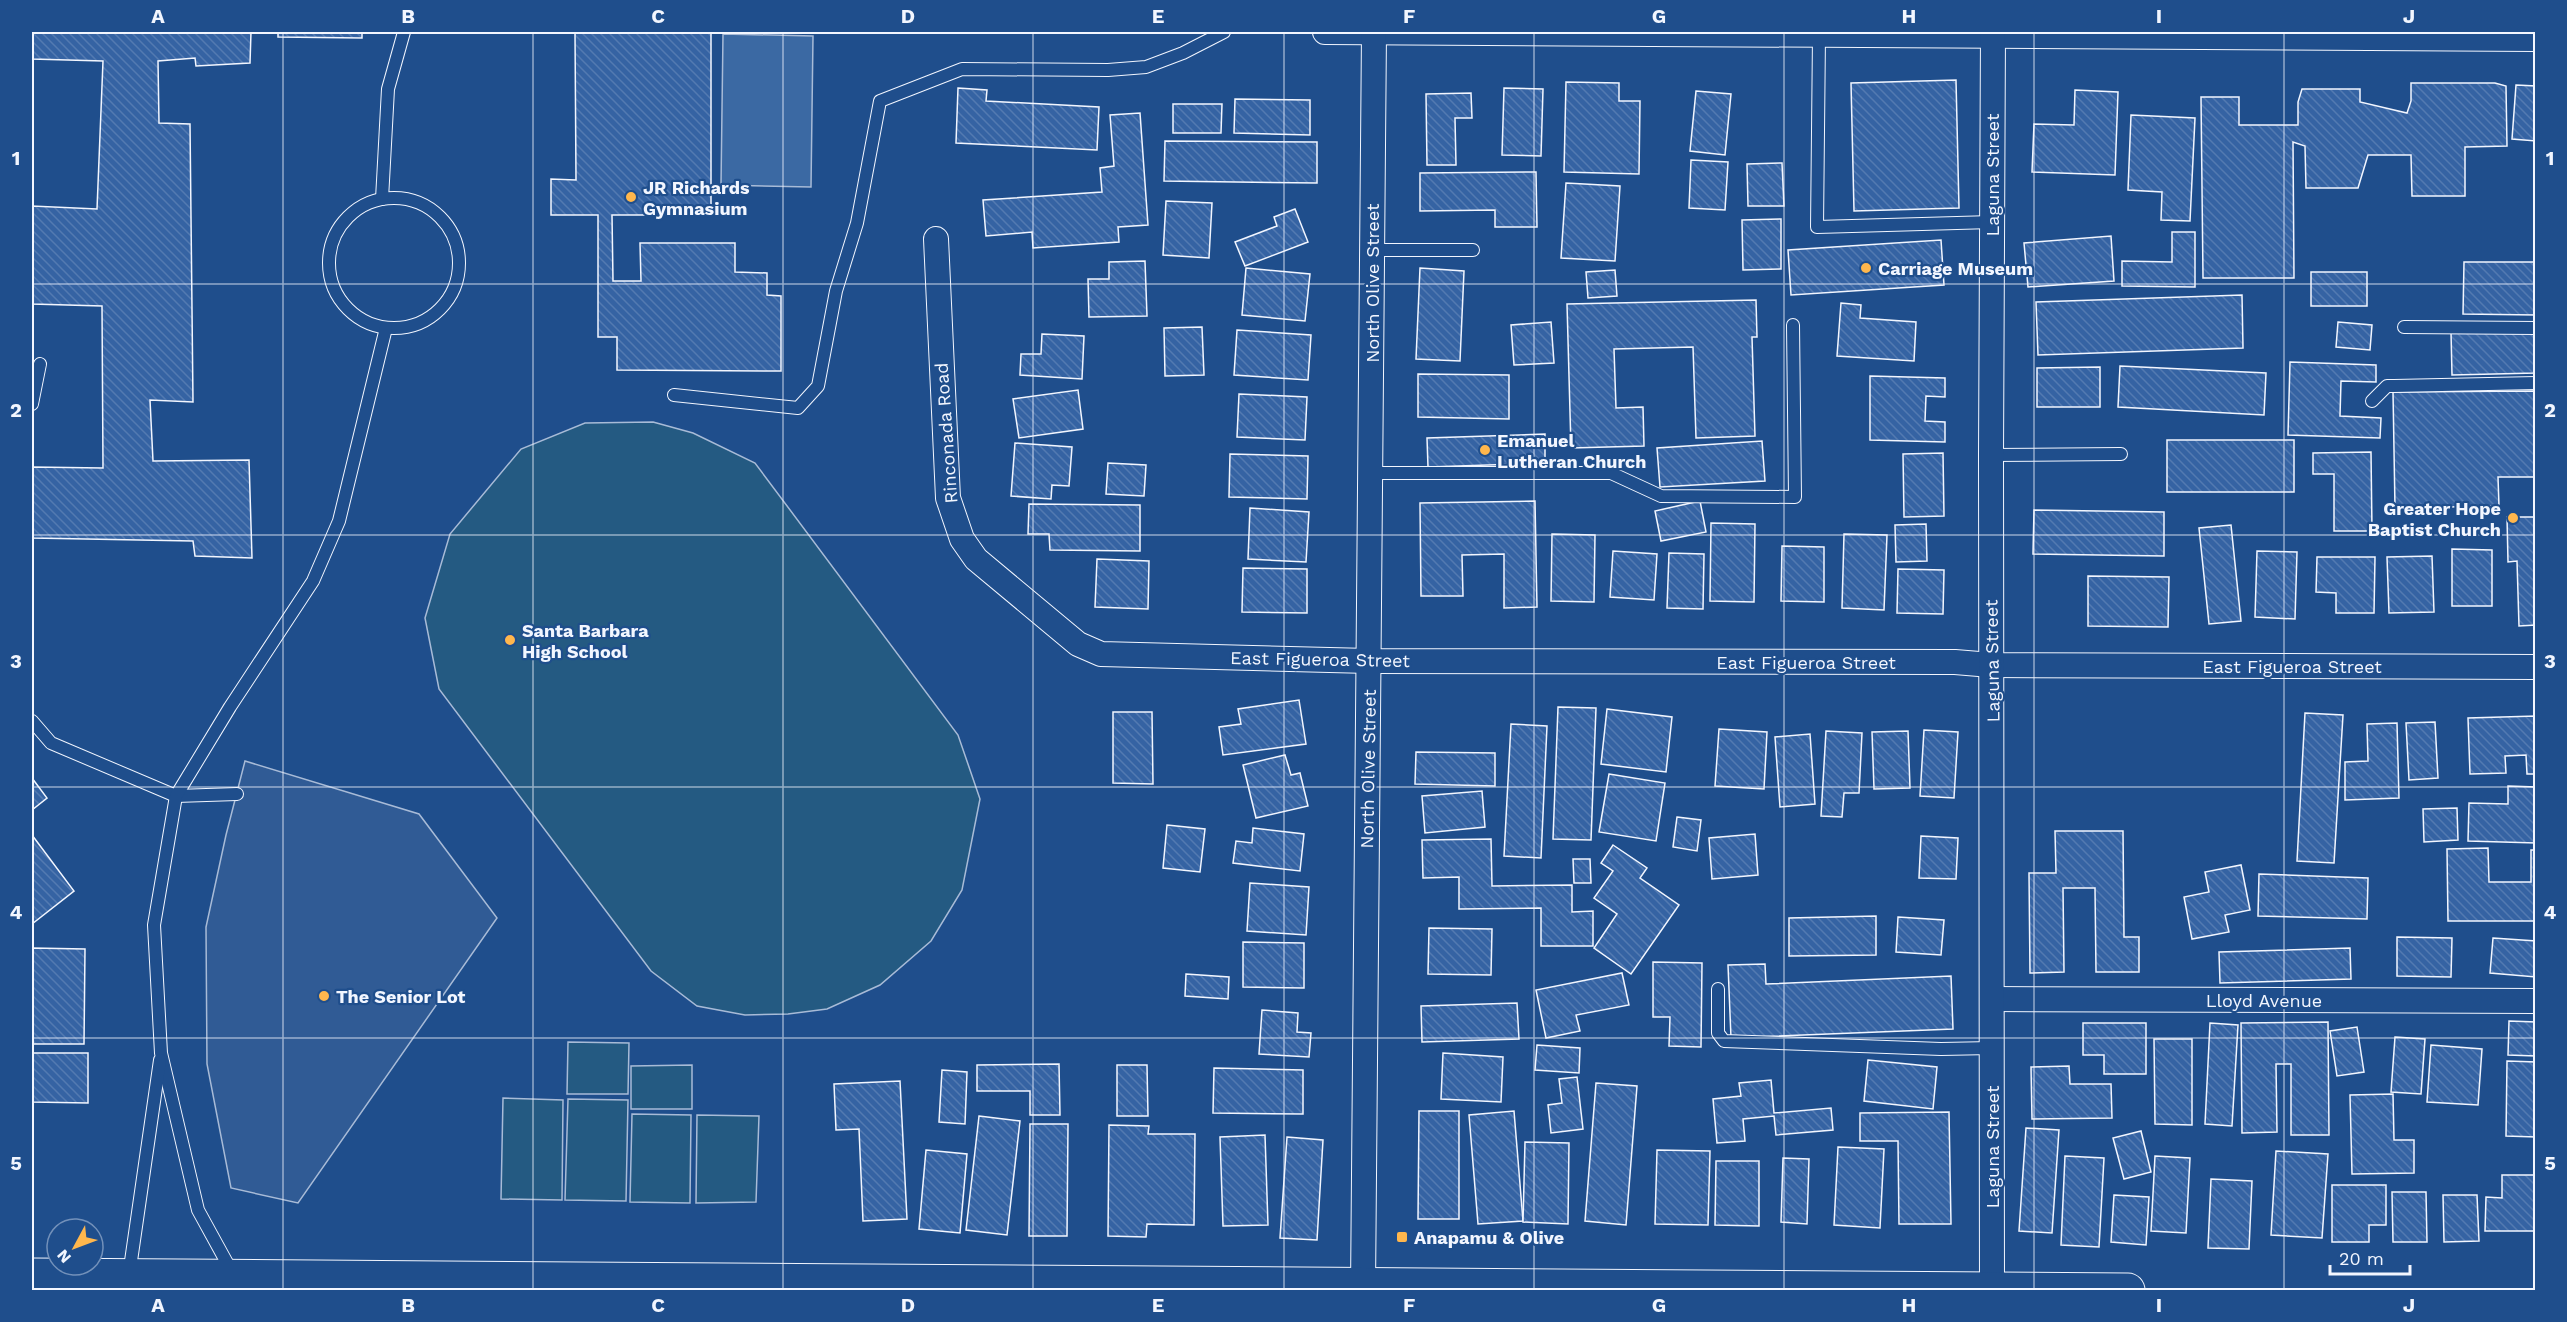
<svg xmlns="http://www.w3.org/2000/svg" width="2567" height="1322" viewBox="0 0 2567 1322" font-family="'Work Sans',sans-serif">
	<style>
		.garden { fill: #245a82; stroke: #a8bbd7; stroke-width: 1.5 }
		.parking { fill: #305b95; stroke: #a8bbd7; stroke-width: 1.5 }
		.water { fill: #3b69a3; stroke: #a8bbd7; stroke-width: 1.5 }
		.building { fill: url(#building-back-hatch); stroke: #f2f6ff; stroke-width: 1.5 }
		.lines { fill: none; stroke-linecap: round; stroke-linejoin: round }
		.lane-casing { stroke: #f2f6ff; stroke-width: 14 }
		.street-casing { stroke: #f2f6ff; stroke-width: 26 }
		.secondary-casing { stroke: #f2f6ff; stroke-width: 35 }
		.lane { stroke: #1f4e8c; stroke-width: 12 }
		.street { stroke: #1f4e8c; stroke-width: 24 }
		.secondary { stroke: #1f4e8c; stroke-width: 33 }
		.grid { fill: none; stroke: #f2f6ff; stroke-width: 1.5; stroke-opacity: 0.55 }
		.poi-dot { fill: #ffb74d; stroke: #1f4e8c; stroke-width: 2 }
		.labels { text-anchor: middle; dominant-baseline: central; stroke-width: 4.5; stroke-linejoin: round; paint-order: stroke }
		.street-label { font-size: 18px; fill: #f2f6ff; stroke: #1f4e8c }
		.poi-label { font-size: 18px; font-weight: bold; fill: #f2f6ff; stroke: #1f4e8c; text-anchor: start }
		.neatline { fill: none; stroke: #f2f6ff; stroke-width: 2 }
		.grid-label { font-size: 20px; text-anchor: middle; font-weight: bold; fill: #f2f6ff }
	</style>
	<defs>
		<pattern id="building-back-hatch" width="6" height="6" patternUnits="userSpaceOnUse" patternTransform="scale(1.5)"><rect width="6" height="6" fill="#3563a3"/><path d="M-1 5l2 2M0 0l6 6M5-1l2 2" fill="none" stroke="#537ab1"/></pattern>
	</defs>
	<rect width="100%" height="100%" fill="#1f4e8c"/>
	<!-- garden -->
	<g class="garden">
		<polygon points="653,422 693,433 755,463 958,735 980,799 962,890 931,941 880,985 827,1009 788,1014 745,1015 697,1006 651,971 439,689 425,618 450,534 521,449 585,423"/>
		<polygon points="568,1042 629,1043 628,1094 567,1094"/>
		<polygon points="692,1065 692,1109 631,1109 631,1066"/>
		<polygon points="503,1098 563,1100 562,1200 501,1199"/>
		<polygon points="568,1099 628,1100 626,1201 565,1200"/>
		<polygon points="632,1114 691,1115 690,1203 630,1202"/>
		<polygon points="697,1115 759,1116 756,1202 696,1203"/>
	</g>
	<!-- parking -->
	<polygon class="parking" points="245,761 419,814 497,918 298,1203 231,1188 207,1064 206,927 226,835"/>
	<!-- water -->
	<polygon class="water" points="723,34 813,36 811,187 721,185"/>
	<!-- building -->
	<g class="building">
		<polygon points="32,32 251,32 250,63 196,66 195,58 158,61 159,123 190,124 193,402 150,400 153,461 249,460 252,558 195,556 193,541 32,538 32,467 103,468 102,306 32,304 32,206 97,209 103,61 32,59"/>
		<polygon points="278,32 362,32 362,38 278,37"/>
		<polygon points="575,32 711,32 711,215 612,215 613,281 641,281 640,243 735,243 735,272 767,273 767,295 781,296 781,371 617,370 617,337 598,337 598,215 551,215 551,179 576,180"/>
		<polygon points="1956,80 1959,208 1854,211 1851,83"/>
		<polygon points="1566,82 1619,83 1619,101 1640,101 1639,174 1564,172"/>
		<polygon points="2411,83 2495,83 2506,86 2507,146 2465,147 2465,196 2412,196 2411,155 2368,155 2358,188 2306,188 2305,146 2293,142 2294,278 2203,278 2201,97 2239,97 2239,125 2298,125 2298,102 2302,89 2360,89 2360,102 2407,113 2411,101"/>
		<polygon points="2516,85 2536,86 2536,141 2512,139"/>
		<polygon points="958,88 987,90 986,101 1099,107 1097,150 956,143"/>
		<polygon points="1504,88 1543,89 1541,156 1502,155"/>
		<polygon points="2075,90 2118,92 2115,175 2032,172 2034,124 2074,125"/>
		<polygon points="1696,91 1731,94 1725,155 1690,151"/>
		<polygon points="1471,93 1472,118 1455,118 1456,165 1427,165 1426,94"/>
		<polygon points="1235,99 1310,100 1310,135 1234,133"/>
		<polygon points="1173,104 1222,104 1221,133 1173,133"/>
		<polygon points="1140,113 1148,225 1118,227 1119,242 1033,248 1032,232 986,236 983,200 1102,192 1100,168 1114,166 1110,115"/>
		<polygon points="2131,115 2195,118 2190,221 2161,220 2162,192 2128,190"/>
		<polygon points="1165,141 1317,142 1317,183 1164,181"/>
		<polygon points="1691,160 1728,162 1725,210 1689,208"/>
		<polygon points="1782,163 1784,206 1748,206 1747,164"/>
		<polygon points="1536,172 1537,227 1495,227 1495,210 1420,211 1420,173"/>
		<polygon points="1566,183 1620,186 1615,261 1561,258"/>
		<polygon points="1166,201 1212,203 1209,258 1163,255"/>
		<polygon points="1295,209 1308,242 1245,266 1235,242 1277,226 1274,217"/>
		<polygon points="1781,219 1781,269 1743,270 1742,220"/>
		<polygon points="2172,232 2195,232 2195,287 2122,286 2122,261 2172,262"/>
		<polygon points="2111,236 2114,281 2028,287 2024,243"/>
		<polygon points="1941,240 1944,285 1791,295 1788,250"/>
		<polygon points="1145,261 1147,316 1089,317 1088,279 1109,279 1109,262"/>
		<polygon points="2464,262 2536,262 2536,315 2463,314"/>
		<polygon points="1246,268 1310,274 1305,321 1242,315"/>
		<polygon points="1420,268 1464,271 1460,361 1416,359"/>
		<polygon points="1615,270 1617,296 1588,298 1586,272"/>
		<rect x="2311" y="272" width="56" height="34"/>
		<polygon points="2242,295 2243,348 2038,355 2036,302"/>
		<polygon points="1756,300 1757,337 1752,337 1755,436 1696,438 1693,347 1614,349 1616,408 1643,407 1644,446 1571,448 1567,304"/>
		<polygon points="1841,303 1861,305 1860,318 1916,322 1914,361 1837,356"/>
		<polygon points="1551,322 1554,363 1514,365 1511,325"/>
		<polygon points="2338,322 2372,325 2370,350 2336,347"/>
		<polygon points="1202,327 1204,375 1165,376 1164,328"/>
		<polygon points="1237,330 1311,335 1308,380 1234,375"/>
		<polygon points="2536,330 2536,373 2452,375 2451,332"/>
		<polygon points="1042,334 1084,336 1082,379 1020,375 1021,354 1041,354"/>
		<polygon points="2290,362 2376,365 2376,382 2341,381 2340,416 2381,418 2380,438 2288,435"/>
		<polygon points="2120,366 2266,373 2264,415 2118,407"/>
		<polygon points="2100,367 2100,407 2037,407 2037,368"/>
		<polygon points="1418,374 1509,375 1509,419 1418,417"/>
		<polygon points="1870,376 1945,378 1945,397 1926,396 1925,421 1945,422 1945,442 1870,440"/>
		<polygon points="1078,390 1083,429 1019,438 1013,399"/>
		<polygon points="2536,391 2536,477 2498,477 2499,506 2395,508 2393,392"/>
		<polygon points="1239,394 1307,397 1305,440 1237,437"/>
		<polygon points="1545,434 1545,463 1428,467 1427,438"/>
		<rect x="2167" y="440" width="127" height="52"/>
		<polygon points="1762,441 1765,481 1660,487 1657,448"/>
		<polygon points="1015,443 1072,447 1069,486 1052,485 1051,499 1011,496"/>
		<polygon points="2371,452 2372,531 2334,531 2334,474 2313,474 2313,453"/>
		<polygon points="1943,453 1944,516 1904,517 1903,454"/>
		<polygon points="1230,454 1308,456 1307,499 1229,497"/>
		<polygon points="1108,463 1146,465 1144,496 1106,494"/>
		<polygon points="1535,501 1537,607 1504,608 1504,554 1462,555 1463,596 1421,596 1420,503"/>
		<polygon points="1700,501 1706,532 1661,541 1655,511"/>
		<polygon points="1029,504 1140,505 1140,551 1050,550 1049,534 1028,534"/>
		<polygon points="1250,508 1309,512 1306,562 1248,559"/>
		<polygon points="2034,510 2164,512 2164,556 2033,554"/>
		<polygon points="2507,517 2536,517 2536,625 2519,626 2517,561 2508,562"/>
		<polygon points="1711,523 1755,524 1754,602 1710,601"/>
		<polygon points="1926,524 1927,561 1896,562 1895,525"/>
		<polygon points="2231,525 2241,621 2209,624 2199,528"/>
		<polygon points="1552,534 1595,535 1594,602 1551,601"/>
		<polygon points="1844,534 1887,535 1884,610 1842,608"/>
		<polygon points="1782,546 1824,547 1824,602 1781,601"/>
		<polygon points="2452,549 2492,550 2492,606 2452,606"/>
		<polygon points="1613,551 1657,554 1654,600 1610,597"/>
		<polygon points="2257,551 2297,552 2295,619 2255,617"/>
		<polygon points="1669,553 1704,554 1703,609 1667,608"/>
		<polygon points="2432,556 2434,612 2389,613 2387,557"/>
		<polygon points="2317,557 2375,557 2374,613 2336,613 2336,593 2316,592"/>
		<polygon points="1097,559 1149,561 1148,609 1095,607"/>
		<polygon points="1243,568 1307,569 1307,613 1242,612"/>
		<polygon points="1898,569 1944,570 1943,614 1897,613"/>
		<polygon points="2088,576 2169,577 2168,627 2088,626"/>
		<polygon points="1299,700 1306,744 1223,755 1219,727 1241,724 1238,709"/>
		<polygon points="1558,707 1596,708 1591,840 1553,839"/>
		<polygon points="1607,709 1672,717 1666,772 1601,764"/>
		<polygon points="1113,712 1152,712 1153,784 1113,783"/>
		<polygon points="2305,713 2343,715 2334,863 2297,861"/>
		<polygon points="2536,716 2536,774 2527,774 2526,755 2505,756 2506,773 2470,774 2468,718"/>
		<polygon points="2435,722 2438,778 2409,780 2406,723"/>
		<polygon points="2397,723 2399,798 2345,800 2345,762 2368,761 2367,724"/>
		<polygon points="1511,724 1547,726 1541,858 1504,856"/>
		<polygon points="1719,729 1767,732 1764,789 1715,786"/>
		<polygon points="1924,730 1958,732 1954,798 1920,796"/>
		<polygon points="1826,731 1862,733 1859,793 1844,793 1842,817 1821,816"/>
		<polygon points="1908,731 1910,788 1874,789 1872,732"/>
		<polygon points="1810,734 1815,804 1780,807 1775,737"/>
		<polygon points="1416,752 1495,753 1495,786 1415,784"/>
		<polygon points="1285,755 1291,775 1300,773 1308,806 1256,818 1243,765"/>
		<polygon points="1609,774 1665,783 1656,841 1599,832"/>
		<polygon points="32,778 47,798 32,810"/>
		<polygon points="2508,786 2536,787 2536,843 2468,841 2469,803 2508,804"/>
		<polygon points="1482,791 1485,827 1425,833 1422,796"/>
		<polygon points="2457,808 2458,840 2424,842 2423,809"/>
		<polygon points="1677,817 1701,820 1697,851 1673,847"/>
		<polygon points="1167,825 1205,829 1200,872 1163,868"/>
		<polygon points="1253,828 1304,834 1300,871 1233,863 1236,841 1252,843"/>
		<polygon points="2055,831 2123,831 2124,937 2139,937 2139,972 2096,972 2095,888 2063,888 2064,972 2030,973 2029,873 2056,873"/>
		<polygon points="1755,834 1758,875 1712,879 1709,838"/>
		<polygon points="32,835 74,891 32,924"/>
		<polygon points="1921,836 1958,838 1956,879 1919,878"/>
		<polygon points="1491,839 1492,886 1572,885 1572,912 1593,911 1593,946 1541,946 1541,908 1459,909 1459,877 1423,878 1422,840"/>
		<polygon points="1613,845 1647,868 1640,878 1679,905 1631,974 1594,948 1617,914 1594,898 1613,871 1601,863"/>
		<polygon points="2488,848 2489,882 2531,882 2531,850 2536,850 2536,921 2448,921 2447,849"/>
		<polygon points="1573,859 1590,859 1591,883 1574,883"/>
		<polygon points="2241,865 2250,910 2225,915 2229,932 2192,939 2184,897 2209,892 2205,872"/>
		<polygon points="2259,874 2368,878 2367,919 2258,916"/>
		<polygon points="1250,883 1309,887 1306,935 1247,931"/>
		<polygon points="1876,916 1876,955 1789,956 1789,918"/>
		<polygon points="1898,917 1944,920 1941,955 1896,952"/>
		<polygon points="1429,928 1492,929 1491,975 1428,974"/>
		<polygon points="2397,937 2452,938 2451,977 2397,976"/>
		<polygon points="2493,938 2536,941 2536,977 2490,973"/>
		<polygon points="1243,942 1304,943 1304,988 1243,987"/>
		<polygon points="32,948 85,949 84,1044 32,1044"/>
		<polygon points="2350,948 2351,979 2220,983 2219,952"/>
		<polygon points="1653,962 1702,963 1701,1047 1669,1046 1670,1017 1653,1017"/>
		<polygon points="1765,964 1766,984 1951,976 1953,1029 1731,1038 1728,965"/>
		<polygon points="1622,973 1629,1005 1576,1015 1580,1031 1546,1038 1536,990"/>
		<polygon points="1186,974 1229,977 1228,999 1185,996"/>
		<polygon points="1517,1003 1519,1039 1422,1042 1421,1006"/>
		<polygon points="1262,1010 1298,1013 1297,1032 1311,1033 1309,1057 1259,1054"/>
		<polygon points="2509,1021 2536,1022 2536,1056 2508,1055"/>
		<polygon points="2328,1022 2329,1135 2291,1135 2291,1064 2276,1064 2277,1132 2242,1133 2241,1023"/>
		<polygon points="2083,1023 2146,1023 2146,1074 2104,1074 2104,1055 2083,1055"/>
		<polygon points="2210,1023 2238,1025 2232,1126 2205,1124"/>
		<polygon points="2357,1027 2364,1072 2337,1076 2330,1031"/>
		<polygon points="2395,1037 2425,1039 2421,1094 2391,1092"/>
		<polygon points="2154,1039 2192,1039 2192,1125 2155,1124"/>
		<polygon points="1537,1045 1580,1048 1579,1073 1535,1070"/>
		<polygon points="2431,1045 2482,1049 2478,1105 2427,1102"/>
		<polygon points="32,1053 88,1053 88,1103 32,1102"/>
		<polygon points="1443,1053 1503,1057 1501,1102 1441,1099"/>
		<polygon points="1868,1060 1937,1067 1933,1109 1864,1101"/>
		<polygon points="2507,1061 2536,1062 2536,1137 2506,1136"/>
		<polygon points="1059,1064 1060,1115 1030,1115 1030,1091 977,1091 977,1065"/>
		<polygon points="1117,1065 1147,1065 1148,1116 1117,1116"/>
		<polygon points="2069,1066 2070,1084 2111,1084 2112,1118 2032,1119 2031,1067"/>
		<polygon points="1214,1068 1303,1070 1303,1114 1213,1113"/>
		<polygon points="942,1070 967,1072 965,1124 939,1122"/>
		<polygon points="1577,1077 1583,1129 1551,1133 1548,1105 1562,1103 1559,1079"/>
		<polygon points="1771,1080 1774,1113 1831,1108 1833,1130 1776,1135 1774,1116 1743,1119 1745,1141 1717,1143 1713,1099 1741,1096 1739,1083"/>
		<polygon points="900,1081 907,1219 863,1221 859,1129 836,1130 834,1084"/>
		<polygon points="1596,1083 1637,1086 1626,1225 1585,1221"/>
		<polygon points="2393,1094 2394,1140 2414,1140 2414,1173 2352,1174 2350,1095"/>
		<polygon points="1419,1111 1459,1111 1459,1219 1418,1219"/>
		<polygon points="1514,1111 1523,1221 1478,1224 1469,1115"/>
		<polygon points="1949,1112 1951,1224 1899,1224 1898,1141 1860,1141 1860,1113"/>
		<polygon points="979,1116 1020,1121 1007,1235 966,1230"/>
		<polygon points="1030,1124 1068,1124 1067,1236 1029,1236"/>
		<polygon points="1109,1125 1149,1126 1148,1134 1195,1134 1194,1225 1147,1224 1146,1237 1108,1236"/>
		<polygon points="2026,1128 2059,1130 2052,1233 2019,1231"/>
		<polygon points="2141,1131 2151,1172 2124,1179 2113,1138"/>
		<polygon points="1265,1135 1268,1225 1223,1226 1220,1137"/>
		<polygon points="1287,1137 1323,1140 1317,1240 1280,1238"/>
		<polygon points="1525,1142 1569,1143 1568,1224 1523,1222"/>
		<polygon points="1838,1147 1884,1149 1880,1228 1834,1225"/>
		<polygon points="926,1150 967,1154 960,1233 919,1229"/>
		<polygon points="1657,1150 1710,1151 1708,1225 1655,1224"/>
		<polygon points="2276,1151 2328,1154 2322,1238 2271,1235"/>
		<polygon points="2065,1156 2104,1158 2099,1247 2061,1245"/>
		<polygon points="2155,1156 2190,1158 2186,1233 2151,1231"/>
		<polygon points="1783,1158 1809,1159 1807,1224 1781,1222"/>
		<polygon points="1716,1161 1759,1161 1759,1226 1715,1225"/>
		<polygon points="2502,1175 2536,1175 2536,1231 2485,1231 2486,1197 2502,1198"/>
		<polygon points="2211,1179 2252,1181 2249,1249 2208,1248"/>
		<polygon points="2332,1185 2386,1185 2386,1225 2369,1225 2369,1242 2332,1242"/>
		<polygon points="2392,1192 2426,1192 2427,1242 2393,1242"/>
		<polygon points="2114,1195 2149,1197 2146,1245 2111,1242"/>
		<polygon points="2443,1195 2477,1195 2479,1241 2444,1242"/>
	</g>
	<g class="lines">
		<!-- lane casing -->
		<g class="lane-casing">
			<g id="lane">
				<polyline points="1819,35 1817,227 1992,222"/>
				<circle cx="394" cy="263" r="65"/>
				<polyline points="382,199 388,89 404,32"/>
				<polyline points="1372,250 1473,250"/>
				<polyline points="2404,327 2536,328"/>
				<polyline points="674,395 798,408 818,386 836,291 857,223 880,101 962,69 1108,70 1146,67 1183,53 1224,32"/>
				<polyline points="2372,401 2387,386 2394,386 2536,383"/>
				<polyline points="32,404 40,364"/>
				<polyline points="1991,455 2121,454"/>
				<polyline points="1371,473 1611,473 1661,496 1795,497 1793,325"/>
				<polyline points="32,721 51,743 176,796 237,794"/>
				<polyline points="1718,989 1718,1033 1724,1041 1941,1049 1992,1048"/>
				<polyline points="232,1272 198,1210 161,1053 154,925 176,796 230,707 313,581 339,521 386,328"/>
				<polyline points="129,1275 160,1060"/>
			</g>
		</g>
		<!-- street casing -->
		<g class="street-casing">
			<g id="street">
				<polyline points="1325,32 2536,39"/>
				<polyline points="936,239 948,498 962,539 976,559 1078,644 1101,654 1369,661 1955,662 1991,665 2536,667"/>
				<polyline points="1992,999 2536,1001"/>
				<polyline points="1363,1290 1374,32"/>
				<polyline points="1992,1290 1991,455 1993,32"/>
			</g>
		</g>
		<!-- secondary casing -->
		<g class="secondary-casing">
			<polyline id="secondary" points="32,1275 2128,1290"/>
		</g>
		<!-- lane -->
		<use href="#lane" class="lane"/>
		<!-- street -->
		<use href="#street" class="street"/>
		<!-- secondary -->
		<use href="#secondary" class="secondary"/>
	</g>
	<!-- grid -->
	<path class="grid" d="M283 32V1290M533 32V1290M783 32V1290M1033 32V1290M1284 32V1290M1534 32V1290M1784 32V1290M2034 32V1290M2284 32V1290M32 284H2536M32 535H2536M32 787H2536M32 1038H2536"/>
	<!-- markers -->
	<g class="poi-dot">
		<circle cx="631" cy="197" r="6"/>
		<circle cx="1866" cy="268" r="6"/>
		<circle cx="1485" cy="450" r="6"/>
		<circle cx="2513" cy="518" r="6"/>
		<circle cx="510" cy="640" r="6"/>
		<circle cx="324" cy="996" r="6"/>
		<rect x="1396" y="1231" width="12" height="12" rx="3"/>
	</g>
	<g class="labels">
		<!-- street labels -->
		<g class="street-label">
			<text transform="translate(1992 175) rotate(-90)">Laguna Street</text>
			<text transform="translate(1372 283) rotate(-90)">North Olive Street</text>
			<text transform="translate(946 433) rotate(-94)">Rinconada Road</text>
			<text transform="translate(1320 659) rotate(1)">East Figueroa Street</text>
			<text transform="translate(1992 661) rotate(-91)">Laguna Street</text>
			<text x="1806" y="662">East Figueroa Street</text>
			<text x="2292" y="666">East Figueroa Street</text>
			<text transform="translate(1368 769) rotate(-89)">North Olive Street</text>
			<text x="2264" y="1000">Lloyd Avenue</text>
			<text transform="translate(1992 1147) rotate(-90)">Laguna Street</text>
		</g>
		<!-- poi labels -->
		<g class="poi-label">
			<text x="643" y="187">JR Richards<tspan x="643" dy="21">Gymnasium</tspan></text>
			<text x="1878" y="268">Carriage Museum</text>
			<text x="1497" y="440">Emanuel<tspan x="1497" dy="21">Lutheran Church</tspan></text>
			<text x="2501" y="508" text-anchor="end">Greater Hope<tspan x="2501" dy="21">Baptist Church</tspan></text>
			<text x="522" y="630">Santa Barbara<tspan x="522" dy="21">High School</tspan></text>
			<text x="336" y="996">The Senior Lot</text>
			<text x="1414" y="1237">Anapamu &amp; Olive</text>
		</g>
	</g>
	<!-- border -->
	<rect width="2567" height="1322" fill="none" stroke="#1f4e8c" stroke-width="66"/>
	<!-- north arrow -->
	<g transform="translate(75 1247) rotate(229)"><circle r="28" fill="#1f4e8c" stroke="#7391ba" stroke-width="1.5"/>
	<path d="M0-4.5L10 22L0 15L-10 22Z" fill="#ffb74d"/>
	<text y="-9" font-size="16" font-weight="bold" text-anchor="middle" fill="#f2f6ff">N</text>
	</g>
	<!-- scale -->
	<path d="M2330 1265v9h80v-9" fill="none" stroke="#f2f6ff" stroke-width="3"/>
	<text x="2339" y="1265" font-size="18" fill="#f2f6ff" stroke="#1f4e8c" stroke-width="4.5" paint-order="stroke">20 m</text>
	<rect x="33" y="33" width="2501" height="1256" class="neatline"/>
	<g class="grid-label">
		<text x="158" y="23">A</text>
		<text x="408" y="23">B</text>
		<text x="658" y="23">C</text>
		<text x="908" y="23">D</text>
		<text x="1158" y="23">E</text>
		<text x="1409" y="23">F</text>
		<text x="1659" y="23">G</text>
		<text x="1909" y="23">H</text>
		<text x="2159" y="23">I</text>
		<text x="2409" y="23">J</text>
		<text x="16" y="165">1</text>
		<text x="2550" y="165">1</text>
		<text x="16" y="417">2</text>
		<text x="2550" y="417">2</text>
		<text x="16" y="668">3</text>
		<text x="2550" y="668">3</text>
		<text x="16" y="919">4</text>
		<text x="2550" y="919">4</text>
		<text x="16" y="1170">5</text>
		<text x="2550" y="1170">5</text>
		<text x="158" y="1312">A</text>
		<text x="408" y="1312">B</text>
		<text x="658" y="1312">C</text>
		<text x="908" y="1312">D</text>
		<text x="1158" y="1312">E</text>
		<text x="1409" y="1312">F</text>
		<text x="1659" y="1312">G</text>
		<text x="1909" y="1312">H</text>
		<text x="2159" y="1312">I</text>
		<text x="2409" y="1312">J</text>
	</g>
</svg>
